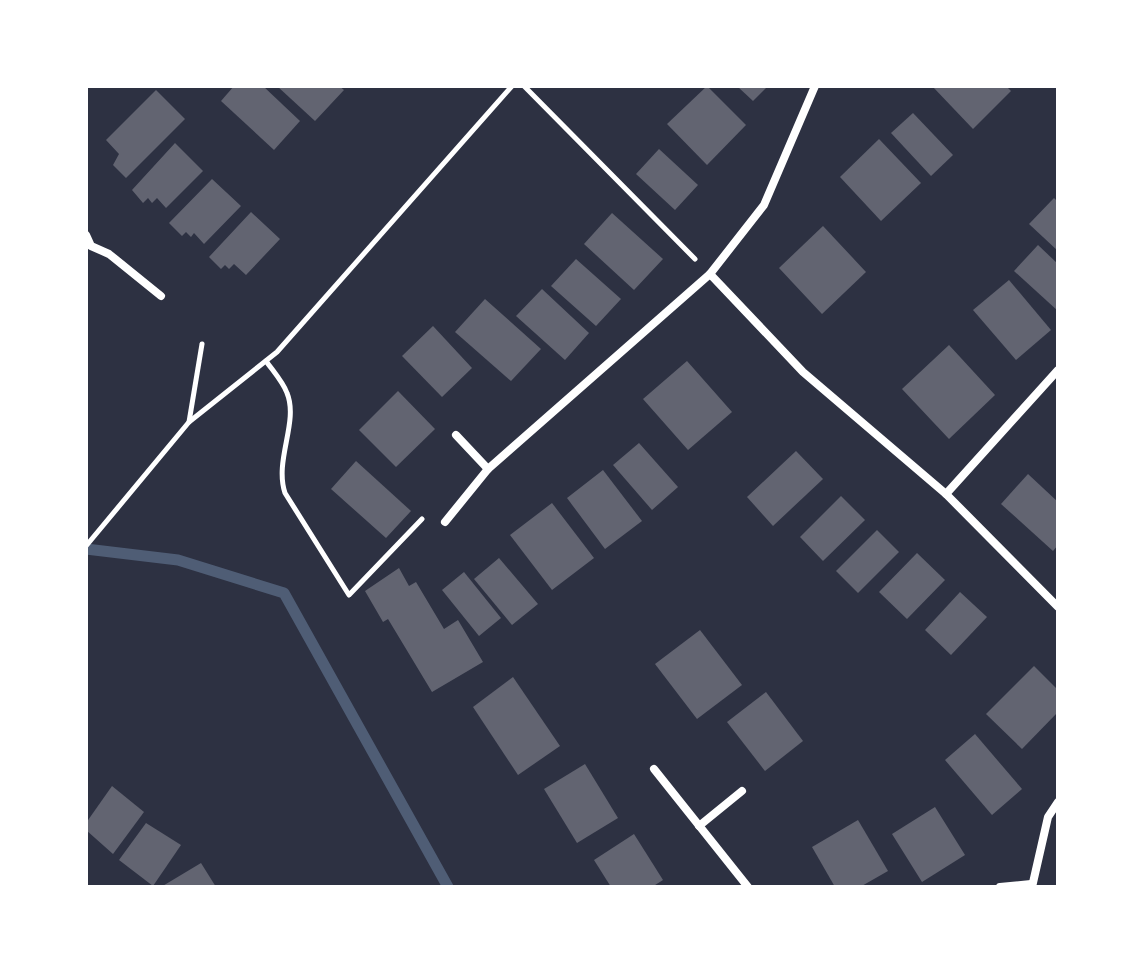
<svg xmlns="http://www.w3.org/2000/svg" width="1144" height="973" viewBox="0 0 1144 973" font-family="Arial,sans-serif">
	<style>
		.lines { fill: none; stroke-linecap: round; stroke-linejoin: round }
		.stream { stroke: #4f5d75; stroke-width: 11 }
		.building { fill: #626471 }
		.path { stroke: #fff; stroke-width: 5 }
		.minor { stroke: #fff; stroke-width: 8 }
	</style>
	<rect width="100%" height="100%" fill="#2d3142"/>
	<g class="lines">
		<!-- stream -->
		<polyline class="stream" points="86,549 178,560 284,593 448,887"/>
	</g>
	<!-- building -->
	<g class="building">
		<polygon points="234,86 263,86 300,121 274,150 221,101"/>
		<polygon points="277,86 339,86 344,90 315,121"/>
		<polygon points="707,86 746,125 707,165 667,124"/>
		<polygon points="737,86 768,86 753,101"/>
		<polygon points="1006,86 1011,91 973,129 933,87"/>
		<polygon points="156,90 185,119 126,178 113,165 119,154 106,140"/>
		<polygon points="913,113 953,155 931,176 891,133"/>
		<polygon points="879,139 921,183 881,221 840,177"/>
		<polygon points="175,143 203,171 166,208 157,198 152,203 148,198 143,203 132,190"/>
		<polygon points="659,149 698,185 675,210 636,174"/>
		<polygon points="212,179 241,206 204,244 194,233 191,237 186,232 182,236 169,223"/>
		<polygon points="1054,198 1058,202 1058,251 1029,224"/>
		<polygon points="251,212 280,239 246,275 234,264 229,269 225,265 221,269 209,257"/>
		<polygon points="612,213 663,259 634,290 584,244"/>
		<polygon points="823,226 866,272 822,314 779,268"/>
		<polygon points="1038,245 1058,264 1058,311 1014,271"/>
		<polygon points="576,259 621,299 596,326 551,286"/>
		<polygon points="1009,280 1051,330 1016,360 973,310"/>
		<polygon points="542,289 589,333 565,360 516,316"/>
		<polygon points="485,299 541,349 511,381 455,332"/>
		<polygon points="433,326 472,368 442,397 402,356"/>
		<polygon points="949,345 995,395 949,439 902,389"/>
		<polygon points="687,361 732,412 688,450 643,399"/>
		<polygon points="398,391 435,429 396,467 359,430"/>
		<polygon points="639,443 678,487 652,510 613,465"/>
		<polygon points="796,451 823,479 773,526 747,497"/>
		<polygon points="356,461 411,511 386,538 331,489"/>
		<polygon points="603,470 642,521 605,549 567,498"/>
		<polygon points="1028,474 1058,502 1058,545 1053,551 1001,504"/>
		<polygon points="841,496 865,520 823,561 800,537"/>
		<polygon points="552,503 594,558 552,590 510,535"/>
		<polygon points="877,530 899,552 858,593 836,571"/>
		<polygon points="917,553 945,580 907,619 879,592"/>
		<polygon points="499,558 538,604 512,625 474,579"/>
		<polygon points="399,568 409,586 416,582 444,629 458,620 483,662 432,692 388,619 383,622 365,591"/>
		<polygon points="464,572 501,618 479,636 442,590"/>
		<polygon points="960,592 987,617 951,655 925,630"/>
		<polygon points="700,630 742,685 697,719 655,664"/>
		<polygon points="1034,666 1058,690 1058,712 1022,749 986,714"/>
		<polygon points="513,677 560,746 518,775 473,707"/>
		<polygon points="766,692 803,741 765,771 727,722"/>
		<polygon points="975,734 1022,789 992,815 945,760"/>
		<polygon points="585,764 618,818 577,843 544,789"/>
		<polygon points="112,786 144,812 113,854 86,830 86,823"/>
		<polygon points="935,807 965,855 922,882 892,834"/>
		<polygon points="858,820 888,871 860,887 835,887 812,847"/>
		<polygon points="146,823 181,845 153,886 119,860"/>
		<polygon points="634,834 663,880 652,887 611,887 594,860"/>
		<polygon points="201,863 216,887 161,887"/>
	</g>
	<g class="lines">
		<!-- path -->
		<g class="path">
			<polyline points="524,86 695,259"/>
			<path d="M266 361C273 371 283 382 287 393 299 422 274 460 285 493L349 595 422 519"/>
			<polyline points="189,422 202,344"/>
			<polyline points="86,546 189,422 277,352 512,86"/>
		</g>
		<!-- minor -->
		<g class="minor">
			<polyline points="86,235 91,246 109,254 161,296"/>
			<polyline points="710,274 764,205 815,86"/>
			<polyline points="456,435 488,469"/>
			<polyline points="946,494 1058,370"/>
			<polyline points="445,522 488,469 710,274 803,372 946,494 1058,607"/>
			<polyline points="654,769 748,887"/>
			<polyline points="699,826 742,791"/>
			<polyline points="1000,887 1031,884"/>
			<polyline points="1032,887 1048,817 1058,802"/>
		</g>
	</g>
	<!-- border -->
	<rect width="1144" height="973" fill="none" stroke="#ffffff" stroke-width="176"/>
</svg>
